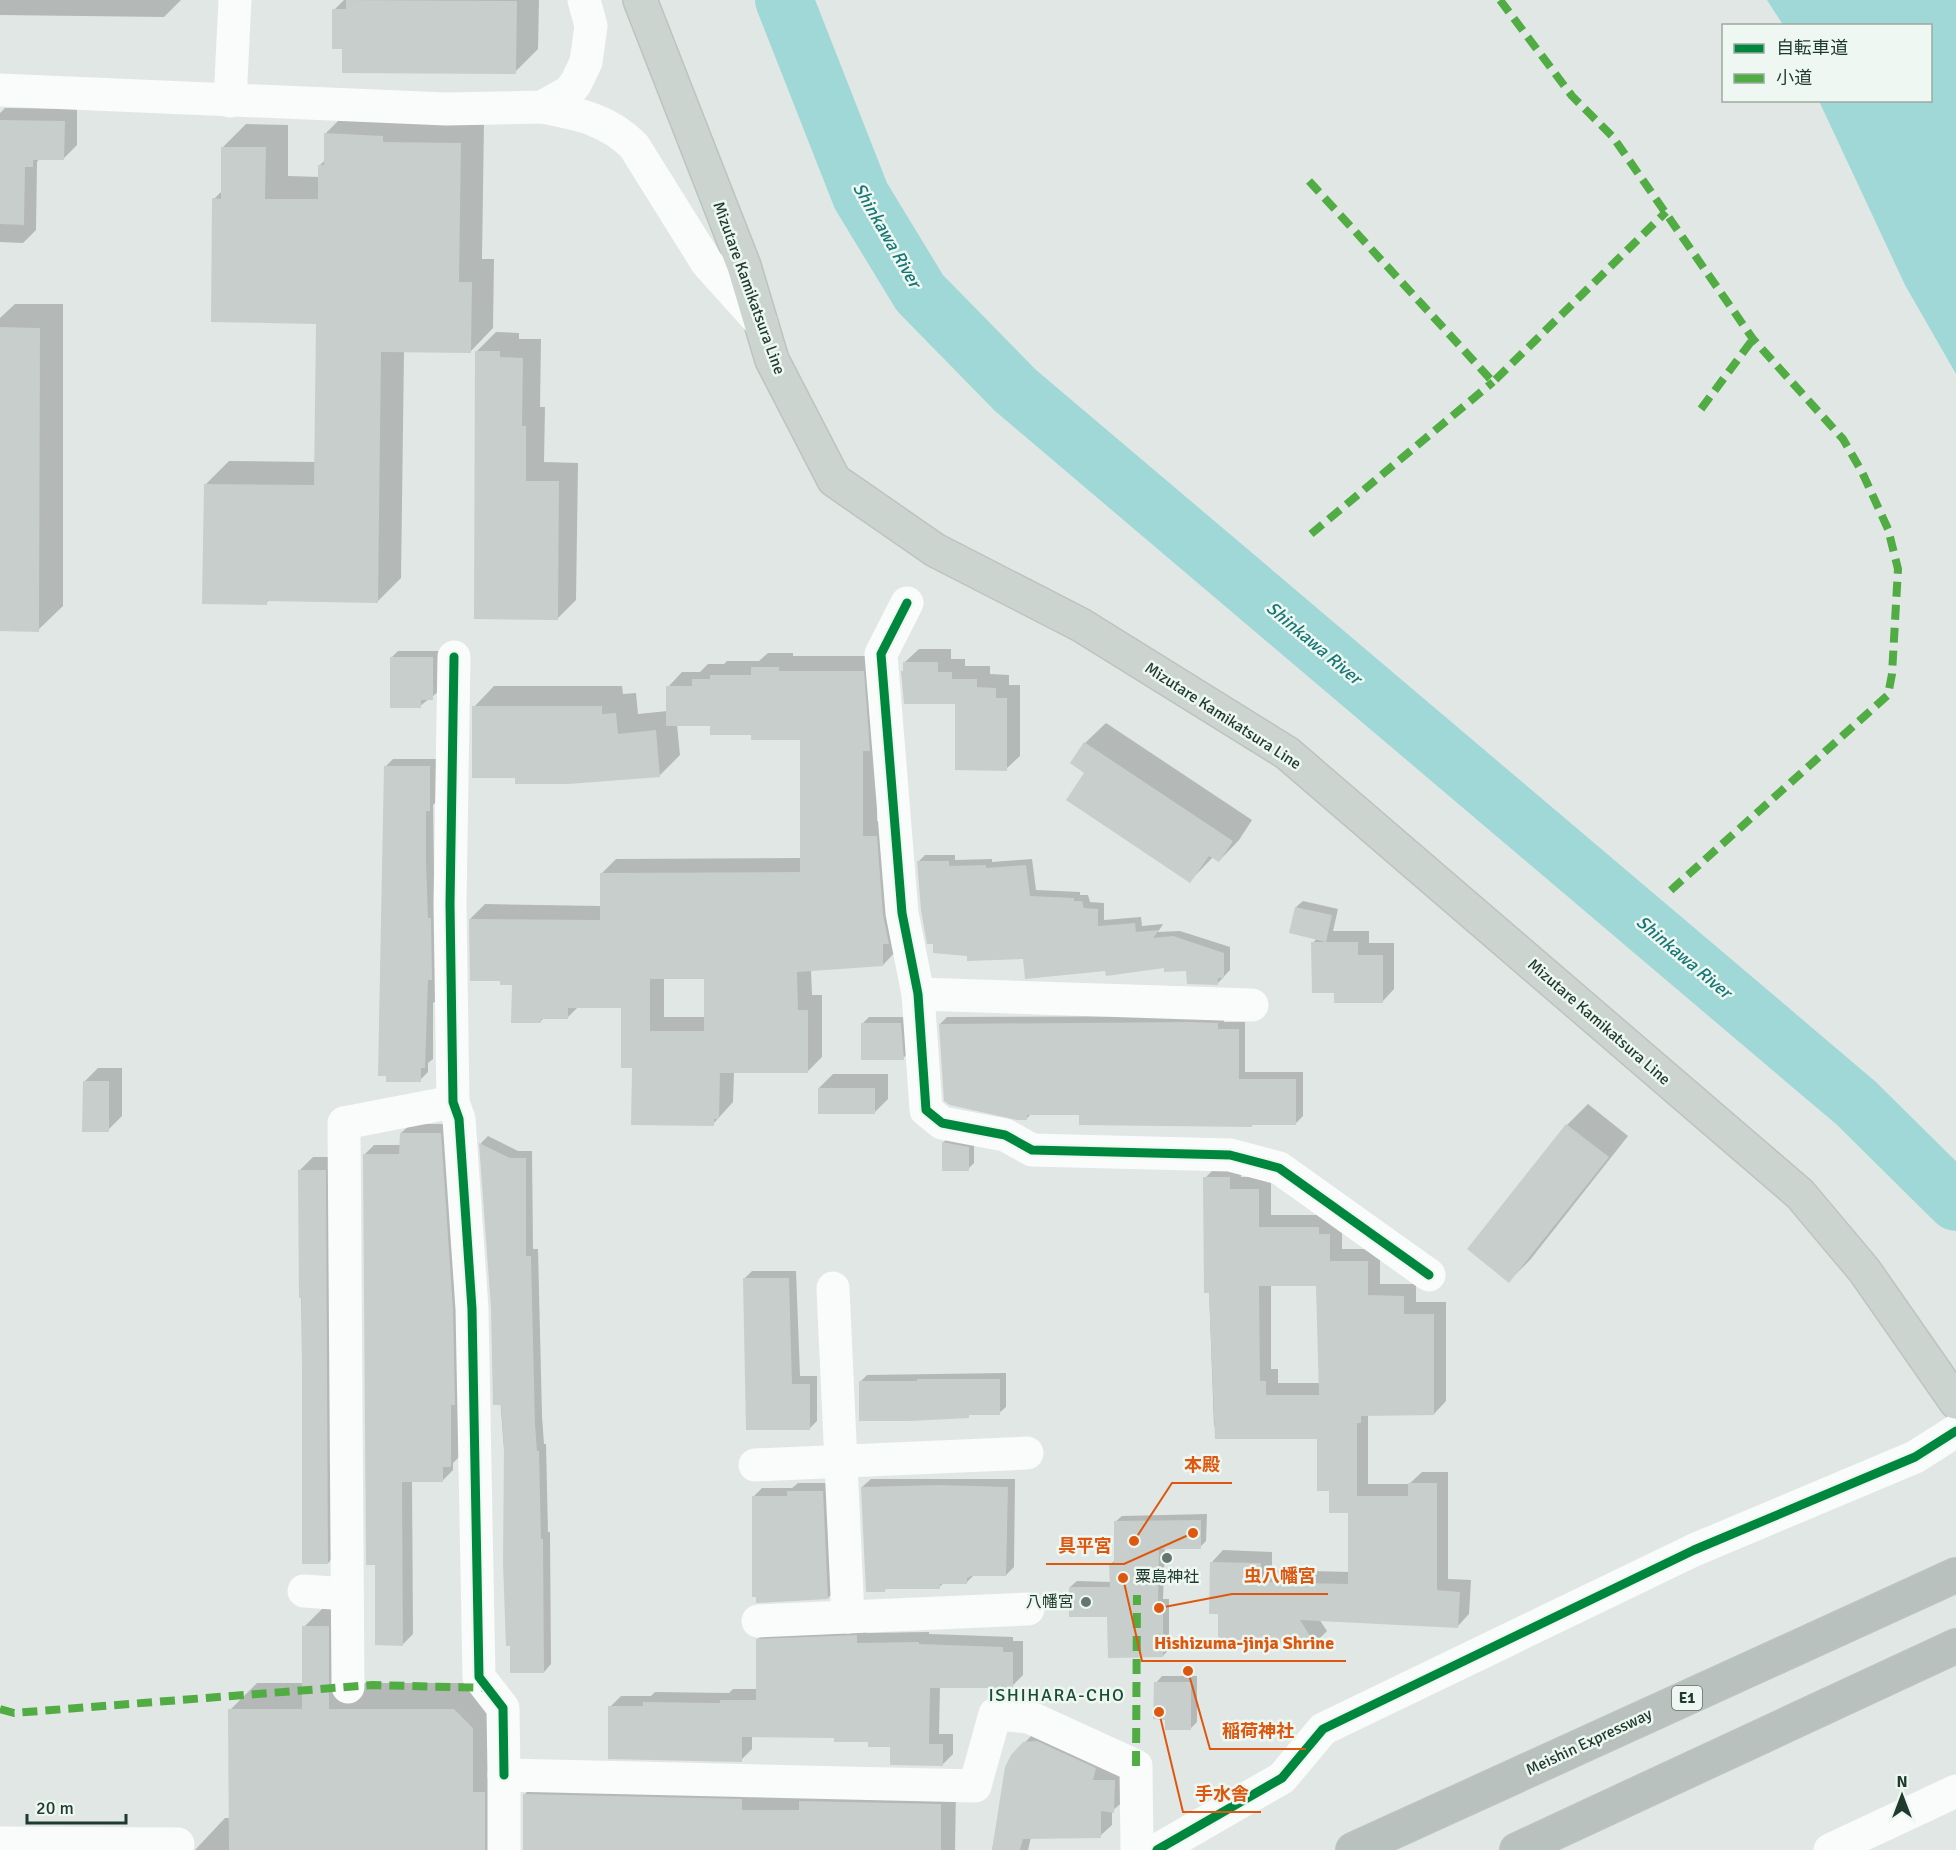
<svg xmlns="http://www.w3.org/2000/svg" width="1956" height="1850" viewBox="0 0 1956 1850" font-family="Signika,'Noto Sans JP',sans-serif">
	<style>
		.water { fill: #9fd8d7 }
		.shadow { fill: #0003; fill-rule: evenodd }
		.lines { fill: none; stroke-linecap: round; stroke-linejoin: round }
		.river { stroke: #9fd8d7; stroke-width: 58 }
		.building { fill: #c8cecb; fill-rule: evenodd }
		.major-casing { stroke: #bbc4c0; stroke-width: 36 }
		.highway-casing { stroke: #bbc4c0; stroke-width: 36 }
		.minor { stroke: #fafbfb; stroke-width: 33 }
		.major { stroke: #ccd4d0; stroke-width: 33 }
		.highway { stroke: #b9c1be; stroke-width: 33 }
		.quiet { stroke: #52ac44; stroke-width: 8; stroke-dasharray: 15 8; stroke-linecap: butt }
		.cycleway-casing { stroke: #eef7f1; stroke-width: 13 }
		.cycleway { stroke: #00873e; stroke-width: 9 }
		.poi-dot { fill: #63776e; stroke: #eef7f1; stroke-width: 2 }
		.labels { text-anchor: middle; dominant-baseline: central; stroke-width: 5; stroke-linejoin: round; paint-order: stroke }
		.shield { fill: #eef7f1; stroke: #5d7368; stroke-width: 1.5 }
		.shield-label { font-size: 15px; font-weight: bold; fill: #1f3a2e }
		.street-label { font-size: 16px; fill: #1f3a2e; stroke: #eef7f1 }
		.poi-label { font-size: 16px; fill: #1f3a2e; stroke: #eef7f1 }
		.water-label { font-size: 18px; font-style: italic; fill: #177777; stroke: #eef7f1 }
		.neighbourhood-label { font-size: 18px; letter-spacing: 1.5px; fill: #1a4d38; stroke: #eef7f1 }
		.leader { fill: none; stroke: #de570e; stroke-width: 2 }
		.callout-dot { fill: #de570e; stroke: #eef7f1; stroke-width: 2 }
		.callout-label { font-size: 18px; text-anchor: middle; font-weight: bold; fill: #de570e; stroke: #eef7f1; stroke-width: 5; stroke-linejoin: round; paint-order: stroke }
	</style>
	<rect width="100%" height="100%" fill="#e1e7e4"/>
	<!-- water -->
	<polygon class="water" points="1767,0 1956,0 1956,374 1905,285 1819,101 1930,100 1930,26 1783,25"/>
	<!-- shadow -->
	<g class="shadow">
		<polygon points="0,0 181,0 164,17 0,15"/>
		<polygon points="344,0 539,0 538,49 515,72 343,48 334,10"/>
		<polygon points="5,108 77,109 77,145 64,158 40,158 37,162 36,230 23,243 0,242 0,113"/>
		<polygon points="349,110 484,120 482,259 494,259 493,328 470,352 404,351 401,578 378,601 270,600 266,603 205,485 229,461 316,462 318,322 214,199 222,191 223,147 246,124 288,125 288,176 320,177 320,165 325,160 326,133"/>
		<polygon points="15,304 63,304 63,606 38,630 0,630 0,318"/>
		<polygon points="496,332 519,333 519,339 541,339 540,407 545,407 544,462 578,463 576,600 557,619 477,351"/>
		<polygon points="919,649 951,649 951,659 965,659 965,666 990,666 990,674 1009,675 1009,685 1020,685 1020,756 1006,769 956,703 903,671 905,662"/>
		<polygon points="398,651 438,651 438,692 420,706 391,658"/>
		<path d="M768 653H793V656H878L877 821H891L897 950 883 965 811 970 812 995H822V1057L807 1072H734L733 1102 713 1124 633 1067 622 1006H579L567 1018H544L540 1022 470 919 485 904 601 906V874L616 859 801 858V738L753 734 712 725H677L680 755 659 776H516L474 707 494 686H622L623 694 636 693 638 714 668 711V687L682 672H700L708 664H724L727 661H759ZM664 978H706V1017H664Z"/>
		<polygon points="1106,723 1252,820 1239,840 1219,861 1213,857 1190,881 1086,773 1085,743"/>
		<polygon points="393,759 437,759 437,801 433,805 436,1001 433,1003 433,1059 428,1063 428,1072 420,1080 385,767"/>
		<polygon points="925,855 955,855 955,860 992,859 992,862 1032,859 1036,890 1080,892 1080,895 1088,895 1090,902 1104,903 1104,920 1141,917 1142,926 1163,924 1158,932 1180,931 1230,947 1230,970 1217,984 1188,969 1165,967 1107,970 1024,958 968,955 918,862"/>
		<polygon points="1303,901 1338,909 1333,931 1369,931 1369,943 1394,943 1394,989 1382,1002 1335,991 1313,943 1317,938 1296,907"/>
		<polygon points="1224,1016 1224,1022 1245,1022 1245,1072 1303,1072 1303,1116 1296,1123 1081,1113 1032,1113 1026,1119 940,1024 947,1017"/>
		<polygon points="869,1017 907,1017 910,1052 903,1058 863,1023"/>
		<polygon points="98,1068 122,1068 122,1116 108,1130 84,1082"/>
		<polygon points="833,1074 888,1074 888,1099 874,1113 819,1088"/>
		<polygon points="1588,1104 1628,1136 1530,1260 1509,1281 1567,1125"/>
		<polygon points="411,1124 451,1124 460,1456 453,1463 453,1470 443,1480 412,1480 413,1634 403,1644 376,1564 364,1155 374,1145 401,1145 401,1133"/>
		<polygon points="488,1136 518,1151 532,1151 533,1249 538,1249 542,1416 544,1444 546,1444 548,1532 550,1532 551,1664 544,1672 506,1476 481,1143"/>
		<polygon points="949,1136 974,1141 974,1163 968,1169 943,1143"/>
		<polygon points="313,1157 339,1157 341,1549 328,1563 304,1562 300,1170"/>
		<path d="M1217 1166H1241V1177H1271V1215H1331L1342 1222V1249H1380V1284H1416V1302H1446V1401L1434 1414 1368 1415V1484H1409L1422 1472H1448V1579L1471 1580 1469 1614 1457 1627 1319 1619 1327 1631 1315 1643 1219 1639 1220 1612 1211 1563 1223 1550 1272 1552V1570L1350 1572V1512L1330 1489 1318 1438 1214 1426 1205 1178ZM1271 1285H1318L1321 1383H1278V1369H1271Z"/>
		<polygon points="752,1271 796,1271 800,1376 817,1376 817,1421 809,1429 744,1279"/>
		<polygon points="1006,1373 1006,1407 999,1413 972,1413 968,1416 861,1381 867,1375"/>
		<polygon points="871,1479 1015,1479 1014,1567 1006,1575 974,1575 966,1583 944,1583 939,1587 888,1587 884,1591 862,1487"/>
		<polygon points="798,1483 832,1483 837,1589 828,1598 753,1497 762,1488 792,1488"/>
		<polygon points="1207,1514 1206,1541 1200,1547 1165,1547 1163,1599 1169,1599 1169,1649 1163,1656 1070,1587 1077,1581 1111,1582 1111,1564 1115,1560 1115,1522 1122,1516"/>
		<polygon points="331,1600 356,1683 481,1683 499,1701 499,1850 195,1850 225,1818 230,1818 230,1710 257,1683 303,1683 304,1627"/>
		<polygon points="867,1625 867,1633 929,1632 929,1634 1013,1637 1013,1641 1023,1641 1023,1675 1012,1686 940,1686 939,1734 953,1734 953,1754 942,1765 892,1745 836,1737 752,1736 752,1749 741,1760 610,1707 621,1696 651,1696 655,1692 729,1693 733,1689 757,1689 757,1640 768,1629"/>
		<polygon points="1162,1676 1197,1676 1197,1722 1191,1728 1167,1718 1156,1683"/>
		<polygon points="1036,1731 1126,1770 1125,1800 1112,1811 1112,1825 1100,1836 1031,1837 1028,1850 992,1850 1012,1756"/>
		<polygon points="539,1780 956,1789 955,1850 523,1850 524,1795"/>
	</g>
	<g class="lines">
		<!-- river -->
		<polyline class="river" points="784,0 861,196 920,293 1015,390 1856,1103 1956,1202"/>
	</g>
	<!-- building -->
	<g class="building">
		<polygon points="346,0 517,1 516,74 342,73 342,49 332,49 332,9 346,9"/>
		<polygon points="0,120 65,121 64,160 33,160 33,167 25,167 24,225 0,224"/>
		<polygon points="324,133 383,136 383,142 461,143 459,282 472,282 471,353 381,352 378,603 267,601 267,605 202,604 204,484 314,485 316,324 211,322 212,198 221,199 221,147 266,147 265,199 318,199 318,165 324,165"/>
		<polygon points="0,327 40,328 39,632 0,631"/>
		<polygon points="475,351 500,351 500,357 523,358 522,426 526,426 526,481 559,481 558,620 474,619"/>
		<polygon points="390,657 433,657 433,700 421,700 421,708 390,708"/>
		<polygon points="903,662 938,662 938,672 952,672 952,679 977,679 977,687 996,688 996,698 1007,698 1007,771 955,770 955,704 904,704 901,671 903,671"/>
		<path d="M751 667H779V671H864L870 751H863V836H877L883 915 889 944H883V966L797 972 798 1010H808V1073H720L719 1119H714V1126L631 1125 632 1068H621V1008H568V1019H541V1023H511L512 985H500V981H470L469 919 600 920V873L800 872V740H751V735H710V726H666V686H692V679H710V675H751ZM650 979H704V1031H650Z"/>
		<polygon points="472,706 602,706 602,714 616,713 618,734 656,730 660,777 568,784 515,784 515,778 472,778"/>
		<polygon points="1084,742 1233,841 1219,862 1209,856 1190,883 1066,800 1084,773 1070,763"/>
		<polygon points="384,766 430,766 430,811 426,811 426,862 428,918 431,918 432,980 428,980 425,1068 421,1068 421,1082 386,1082 386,1076 378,1076"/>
		<polygon points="917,861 949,861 949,866 986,865 986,868 1026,865 1030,896 1074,898 1074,901 1082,901 1084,908 1098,909 1098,926 1135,923 1136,932 1159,930 1153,938 1173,936 1224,953 1224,978 1218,978 1218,985 1187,984 1186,971 1164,972 1164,968 1106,976 1105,971 1025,979 1023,959 967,961 967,956 933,953 933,944 927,944 921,910"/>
		<polygon points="1295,907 1332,915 1326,942 1289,933"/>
		<polygon points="1311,942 1358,942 1358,955 1383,955 1383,1003 1334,1003 1334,993 1312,993"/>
		<polygon points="1188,1022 1218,1023 1218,1029 1239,1029 1239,1079 1296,1079 1296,1125 1252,1125 1252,1127 1079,1125 1079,1115 1027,1115 1027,1120 1017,1120 950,1105 944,1101 939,1024"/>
		<polygon points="861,1023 901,1023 904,1060 861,1060"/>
		<polygon points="83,1081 109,1081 109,1132 82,1132"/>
		<rect x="818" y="1088" width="57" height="26"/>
		<polygon points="1566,1124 1609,1157 1509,1283 1467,1249"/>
		<polygon points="400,1133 441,1133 453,1310 455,1405 451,1405 451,1467 443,1467 443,1482 402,1482 403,1646 375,1645 375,1565 366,1565 363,1154 399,1154"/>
		<polygon points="942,1142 969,1147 969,1171 942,1171"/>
		<polygon points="479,1143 510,1158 526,1158 526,1256 531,1256 535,1424 537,1451 539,1451 541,1539 543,1539 544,1673 510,1673 510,1646 506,1646 503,1563 504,1447 501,1405 493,1405 491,1308"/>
		<polygon points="298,1170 326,1170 328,1564 302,1564 302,1298 299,1298"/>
		<path d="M1203 1177H1230V1189H1259V1227H1319V1234H1330V1261H1368V1295L1404 1296V1314H1434V1415L1361 1416V1423H1357V1496H1408V1483H1437V1590L1460 1592 1458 1628 1300 1620 1315 1644 1218 1641V1614H1209L1210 1562 1261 1563 1260 1582 1348 1584V1513H1329V1491H1317V1439H1215L1209 1293H1204ZM1259 1286H1316L1319 1395H1266V1381H1260Z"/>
		<polygon points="743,1278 789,1278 792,1384 810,1384 810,1430 746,1430"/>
		<polygon points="917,1379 1000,1379 1000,1415 969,1415 969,1418 909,1421 859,1421 859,1381 917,1381"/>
		<polygon points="940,1485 1008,1487 1006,1576 971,1576 967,1578 967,1584 940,1584 940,1589 885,1589 885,1592 866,1592 861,1487"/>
		<polygon points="787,1491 823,1491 828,1599 756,1603 756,1597 752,1597 752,1496 787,1496"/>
		<polygon points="1201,1520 1201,1549 1159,1549 1158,1605 1163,1605 1163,1657 1108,1658 1107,1617 1069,1617 1069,1587 1110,1587 1109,1563 1114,1563 1114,1521"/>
		<polygon points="302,1626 329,1626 329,1709 454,1709 473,1728 473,1792 485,1792 485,1850 229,1850 228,1709 302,1709"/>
		<polygon points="857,1635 857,1643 919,1642 919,1644 1003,1647 1003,1652 1013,1652 1013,1688 930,1688 929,1744 943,1744 943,1766 890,1765 890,1747 868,1747 868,1742 834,1742 834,1738 742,1737 742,1762 608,1759 608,1706 643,1706 643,1702 720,1703 720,1700 756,1700 756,1639"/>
		<polygon points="1154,1682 1191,1682 1191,1730 1165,1730 1165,1720 1153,1719"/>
		<polygon points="1037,1741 1096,1768 1093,1780 1115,1780 1114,1813 1101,1811 1101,1838 1023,1839 1020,1850 992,1850 1005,1767 1011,1755 1023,1742"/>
		<polygon points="523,1794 742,1799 742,1810 799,1810 799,1801 941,1804 941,1850 523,1850"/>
	</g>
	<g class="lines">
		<!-- major casing -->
		<g class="major-casing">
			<polyline id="major" points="640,0 744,266 772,360 834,480 935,550 1081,625 1287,753 1800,1194 1864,1270 1956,1402"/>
		</g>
		<!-- highway casing -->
		<g class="highway-casing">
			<g id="highway">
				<polyline points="1353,1850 1956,1575"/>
				<polyline points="1517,1850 1956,1646"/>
			</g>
		</g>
		<!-- minor -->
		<g class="minor">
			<polyline points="0,90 446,109 542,107 569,92 576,83 586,62 591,26 584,0"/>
			<polyline points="230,101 235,0"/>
			<path d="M542 107C578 114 607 119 634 146L707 263 761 323"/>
			<polyline points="907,603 881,654 902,913 918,994 926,1110 942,1123 1005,1135 1032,1150 1230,1155 1279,1168 1429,1275"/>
			<polyline points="454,657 450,904 453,1102 459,1119 472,1309 479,1677 503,1708 504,1775"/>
			<polyline points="918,994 1252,1005"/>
			<polyline points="833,1288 848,1617"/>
			<polyline points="755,1465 1027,1453"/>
			<polyline points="304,1591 347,1594"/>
			<polyline points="758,1621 1028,1609"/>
			<polyline points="348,1687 344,1123 453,1102"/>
			<polyline points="0,1843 178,1844"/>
			<polyline points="504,1850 504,1775 975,1786 995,1714 1029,1717 1136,1766 1137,1850"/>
			<polyline points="1157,1850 1282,1778 1323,1729 1694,1550 1915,1457 1956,1431"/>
			<polyline points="1830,1850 1956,1791"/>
		</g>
		<!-- major -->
		<use href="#major" class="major"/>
		<!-- highway -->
		<use href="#highway" class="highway"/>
		<!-- quiet -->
		<g class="quiet">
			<polyline points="1500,0 1572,96 1613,137 1753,339 1843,439 1862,472 1888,529 1898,569 1892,674 1888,695 1670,891"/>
			<polyline points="1309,181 1493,382 1666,212"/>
			<polyline points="1701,409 1753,339"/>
			<polyline points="1311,534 1493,382"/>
			<polyline points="0,1709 14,1713 372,1685 488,1688"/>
			<polyline points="1136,1766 1137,1595"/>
		</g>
		<!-- cycleway casing -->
		<g class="cycleway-casing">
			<g id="cycleway">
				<polyline points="907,603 881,654 902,913 918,994 926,1110 942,1123 1005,1135 1032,1150 1230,1155 1279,1168 1429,1275"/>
				<polyline points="454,657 450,904 453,1102 459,1119 472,1309 479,1677 503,1708 504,1775"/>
				<polyline points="1157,1850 1282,1778 1323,1729 1694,1550 1915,1457 1956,1431"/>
			</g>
		</g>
		<!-- cycleway -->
		<use href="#cycleway" class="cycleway"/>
	</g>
	<!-- markers -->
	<g class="poi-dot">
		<circle cx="1167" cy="1558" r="6"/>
		<circle cx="1086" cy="1602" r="6"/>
	</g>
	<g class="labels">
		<!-- shield labels -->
		<rect class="shield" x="1672" y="1686" width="30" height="24" rx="4.5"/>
		<g class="shield-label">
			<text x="1687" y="1698">E1</text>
		</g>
		<!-- street labels -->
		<g class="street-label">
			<text transform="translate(749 288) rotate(70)">Mizutare Kamikatsura Line</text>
			<text transform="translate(1223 716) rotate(33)">Mizutare Kamikatsura Line</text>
			<text transform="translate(1599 1022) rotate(41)">Mizutare Kamikatsura Line</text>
			<text transform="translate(1589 1742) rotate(-25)">Meishin Expressway</text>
		</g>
		<!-- poi labels -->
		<g class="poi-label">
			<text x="1167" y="1577">粟島神社</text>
			<text x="1074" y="1602" text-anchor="end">八幡宮</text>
		</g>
		<!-- water labels -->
		<g class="water-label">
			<text transform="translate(887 235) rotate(60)">Shinkawa River</text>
			<text transform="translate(1314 643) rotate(40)">Shinkawa River</text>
			<text transform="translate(1684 957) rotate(40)">Shinkawa River</text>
		</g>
		<!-- neighbourhood labels -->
		<g class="neighbourhood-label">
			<text x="1057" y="1695">ISHIHARA-CHO</text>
		</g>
	</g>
	<!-- callouts -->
	<path class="leader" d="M1134 1541L1172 1483H1232M1193 1533L1124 1564H1046M1159 1608L1232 1594H1328M1123 1578L1142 1661H1346M1188 1671L1210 1749H1306M1159 1712L1183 1812H1261"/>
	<g class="callout-dot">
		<circle cx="1134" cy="1541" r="6"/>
		<circle cx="1193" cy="1533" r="6"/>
		<circle cx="1159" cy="1608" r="6"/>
		<circle cx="1123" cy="1578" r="6"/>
		<circle cx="1188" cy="1671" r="6"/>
		<circle cx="1159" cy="1712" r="6"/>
	</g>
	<g class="callout-label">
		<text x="1202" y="1471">本殿</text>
		<text x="1085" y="1552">具平宮</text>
		<text x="1280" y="1582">虫八幡宮</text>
		<text x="1244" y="1649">Hishizuma-jinja Shrine</text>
		<text x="1258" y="1737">稲荷神社</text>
		<text x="1222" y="1800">手水舎</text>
	</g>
	<!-- legend -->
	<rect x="1722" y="24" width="210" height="78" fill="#eef7f1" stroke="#9baba3" stroke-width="1.5"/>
	<rect x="1734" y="44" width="30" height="9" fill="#00873e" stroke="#9baba3" stroke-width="1.5"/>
	<text x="1776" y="54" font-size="18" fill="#1f3a2e">自転車道</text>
	<rect x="1734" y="74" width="30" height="9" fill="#52ac44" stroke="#9baba3" stroke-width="1.5"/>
	<text x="1776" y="84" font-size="18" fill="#1f3a2e">小道</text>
	<!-- north arrow -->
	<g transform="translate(1902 1796)" stroke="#eef7f1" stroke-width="4.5" paint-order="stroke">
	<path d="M0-4.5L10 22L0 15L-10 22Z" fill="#1f3a2e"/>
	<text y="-9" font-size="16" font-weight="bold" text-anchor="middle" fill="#1f3a2e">N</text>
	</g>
	<!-- scale -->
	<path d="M27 1814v9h99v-9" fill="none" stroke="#1f3a2e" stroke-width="3"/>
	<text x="36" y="1814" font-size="18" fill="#1f3a2e" stroke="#eef7f1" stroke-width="4.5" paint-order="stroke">20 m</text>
</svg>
